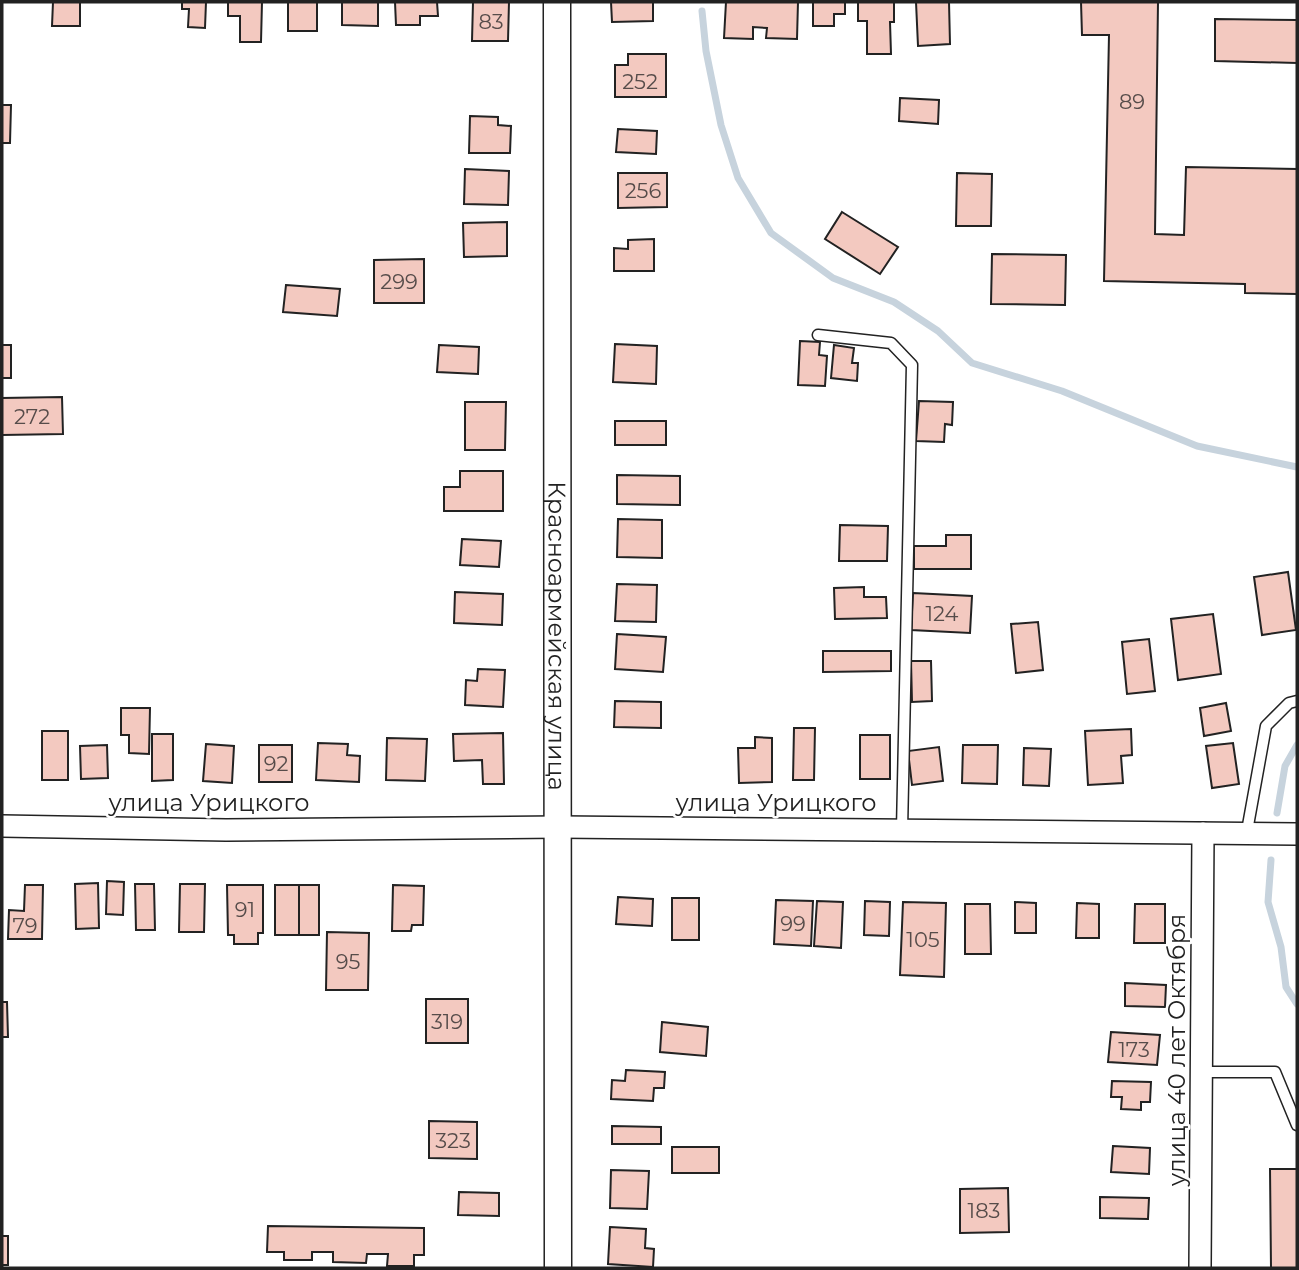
<svg xmlns="http://www.w3.org/2000/svg" width="1299" height="1270" viewBox="0 0 1299 1270" font-family="Montserrat,sans-serif">
	<style>
		.lines { fill: none; stroke-linecap: round; stroke-linejoin: round }
		.stream { stroke: #c7d3dd; stroke-width: 7 }
		.building { fill: #f3c9c0; stroke: #222; stroke-width: 2 }
		.service-casing { stroke: #222; stroke-width: 13 }
		.minor-casing { stroke: #222; stroke-width: 24 }
		.tertiary-casing { stroke: #222; stroke-width: 29 }
		.service { stroke: #fff; stroke-width: 10 }
		.minor { stroke: #fff; stroke-width: 21 }
		.tertiary { stroke: #fff; stroke-width: 26 }
		.labels { text-anchor: middle; dominant-baseline: central; stroke-width: 5; stroke-linejoin: round; paint-order: stroke }
		.number-label { font-size: 21px; fill: #564c4a }
		.street-label { font-size: 24px; fill: #222; stroke: #fff }
	</style>
	<rect width="100%" height="100%" fill="#fff"/>
	<g class="lines">
		<!-- stream -->
		<g class="stream">
			<polyline points="702,11 706,51 721,125 738,178 771,233 833,278 894,302 938,331 972,363 1062,391 1197,446 1297,467"/>
			<polyline points="1277,813 1285,766 1297,745"/>
			<polyline points="1271,860 1268,902 1281,947 1286,987 1297,1004"/>
		</g>
	</g>
	<!-- building -->
	<g class="building">
		<polygon points="53,2 80,2 80,26 52,26"/>
		<polygon points="182,2 206,2 205,28 188,27 189,9 182,9"/>
		<polygon points="228,2 262,2 261,42 240,42 240,16 228,16"/>
		<rect x="288" y="2" width="29" height="29"/>
		<polygon points="342,2 378,2 378,26 342,25"/>
		<polygon points="395,2 437,2 438,16 420,16 420,25 396,25"/>
		<polygon points="473,2 509,2 508,41 472,41"/>
		<polygon points="611,2 653,2 653,21 612,22"/>
		<polygon points="726,2 798,2 797,39 766,38 767,28 753,27 753,39 724,38"/>
		<polygon points="813,2 845,2 845,14 834,14 834,26 813,26"/>
		<polygon points="858,2 894,2 894,22 890,22 891,54 867,54 867,21 858,21"/>
		<polygon points="916,2 949,2 950,44 918,46"/>
		<polygon points="1081,2 1158,2 1155,234 1184,235 1186,167 1297,169 1297,294 1245,293 1245,284 1104,281 1109,35 1082,35"/>
		<polygon points="1215,19 1297,20 1297,63 1215,61"/>
		<polygon points="628,54 666,54 666,97 615,97 615,65 628,65"/>
		<polygon points="900,98 939,100 938,124 899,121"/>
		<polygon points="2,105 11,105 10,143 2,143"/>
		<polygon points="470,116 498,117 498,125 511,126 510,153 469,153"/>
		<polygon points="618,129 657,131 656,154 616,152"/>
		<polygon points="465,169 509,171 508,205 464,204"/>
		<polygon points="618,173 667,173 667,207 618,208"/>
		<polygon points="957,173 992,174 991,226 956,226"/>
		<polygon points="842,212 898,247 880,274 825,239"/>
		<polygon points="507,222 507,256 464,257 463,223"/>
		<polygon points="654,239 654,271 614,271 614,248 628,249 628,240"/>
		<polygon points="992,254 1066,255 1065,305 991,304"/>
		<polygon points="424,259 424,303 374,303 374,260"/>
		<polygon points="286,285 340,289 337,316 283,312"/>
		<polygon points="800,341 820,342 819,355 827,356 825,386 798,385"/>
		<polygon points="615,344 657,346 656,384 613,382"/>
		<rect x="2" y="345" width="9" height="33"/>
		<polygon points="439,345 479,347 478,374 437,372"/>
		<polygon points="834,345 854,348 852,363 858,363 857,381 831,378"/>
		<polygon points="62,397 63,434 2,435 2,398"/>
		<polygon points="919,401 953,402 952,425 945,424 944,442 916,441"/>
		<polygon points="465,402 506,402 505,450 465,450"/>
		<rect x="615" y="421" width="51" height="24"/>
		<polygon points="460,471 503,471 503,511 444,511 444,487 460,487"/>
		<polygon points="617,475 680,476 680,505 617,504"/>
		<polygon points="618,519 662,520 662,558 617,557"/>
		<polygon points="840,525 888,526 887,561 839,561"/>
		<polygon points="946,535 971,535 971,569 914,569 914,546 946,546"/>
		<polygon points="462,539 501,541 499,567 460,565"/>
		<polygon points="1288,572 1296,630 1262,635 1254,577"/>
		<polygon points="617,584 657,585 656,622 615,621"/>
		<polygon points="864,587 864,597 886,597 887,618 835,619 834,588"/>
		<polygon points="455,592 503,594 502,625 454,623"/>
		<polygon points="913,593 972,596 970,633 911,630"/>
		<polygon points="1213,614 1221,674 1178,680 1171,619"/>
		<polygon points="1038,622 1043,670 1016,673 1011,624"/>
		<polygon points="617,634 666,637 663,672 615,669"/>
		<polygon points="1149,639 1155,691 1127,694 1122,642"/>
		<polygon points="823,651 891,651 891,671 823,672"/>
		<polygon points="911,661 931,661 932,701 912,702"/>
		<polygon points="478,669 505,670 503,707 465,705 466,680 477,681"/>
		<polygon points="615,701 661,702 661,728 614,727"/>
		<polygon points="1226,703 1231,731 1204,736 1200,708"/>
		<polygon points="121,708 150,708 149,754 129,753 129,735 121,735"/>
		<polygon points="794,728 815,728 814,780 793,780"/>
		<polygon points="1131,729 1132,755 1121,756 1123,783 1088,785 1085,731"/>
		<rect x="42" y="731" width="26" height="49"/>
		<polygon points="503,733 504,784 483,784 482,760 454,761 453,734"/>
		<polygon points="152,734 173,734 173,780 152,781"/>
		<rect x="860" y="735" width="30" height="44"/>
		<polygon points="755,737 772,738 772,782 739,783 738,748 755,748"/>
		<polygon points="387,738 427,739 425,781 386,780"/>
		<polygon points="318,743 348,744 347,755 360,756 359,782 316,780"/>
		<polygon points="1233,743 1239,784 1212,788 1206,746"/>
		<polygon points="206,744 234,746 232,783 203,781"/>
		<polygon points="107,745 108,778 81,779 80,746"/>
		<rect x="259" y="745" width="33" height="37"/>
		<polygon points="963,745 998,745 997,784 962,783"/>
		<polygon points="939,747 943,781 912,785 908,751"/>
		<polygon points="1024,748 1051,749 1049,786 1023,785"/>
		<polygon points="107,881 124,882 123,915 106,914"/>
		<polygon points="98,883 99,928 76,929 75,884"/>
		<polygon points="135,884 154,884 155,930 136,930"/>
		<polygon points="180,884 205,884 204,932 179,932"/>
		<polygon points="25,885 43,885 42,939 8,939 9,910 24,911"/>
		<polygon points="227,885 263,885 263,933 258,933 258,944 234,944 234,935 228,935"/>
		<rect x="275" y="885" width="24" height="50"/>
		<rect x="299" y="885" width="20" height="50"/>
		<polygon points="393,885 424,886 423,925 412,925 411,931 392,931"/>
		<polygon points="618,897 653,899 652,926 616,924"/>
		<rect x="672" y="898" width="27" height="42"/>
		<polygon points="776,900 813,901 811,946 774,944"/>
		<polygon points="817,901 843,902 841,948 814,946"/>
		<polygon points="865,901 890,902 889,936 864,935"/>
		<polygon points="903,902 946,903 944,977 900,975"/>
		<polygon points="1015,902 1036,903 1036,933 1015,933"/>
		<polygon points="1077,903 1099,904 1099,938 1076,938"/>
		<polygon points="965,904 990,904 991,954 965,954"/>
		<polygon points="1135,904 1165,904 1165,943 1134,943"/>
		<polygon points="327,932 369,933 368,990 326,990"/>
		<polygon points="1125,983 1166,985 1165,1007 1125,1006"/>
		<rect x="426" y="999" width="42" height="44"/>
		<polygon points="2,1002 7,1002 8,1037 2,1037"/>
		<polygon points="662,1022 708,1027 706,1056 660,1052"/>
		<polygon points="1111,1032 1160,1035 1157,1065 1108,1062"/>
		<polygon points="626,1070 665,1072 664,1088 654,1088 653,1101 611,1099 612,1080 625,1081"/>
		<polygon points="1112,1081 1151,1082 1150,1102 1141,1102 1141,1110 1121,1109 1122,1097 1111,1097"/>
		<polygon points="429,1121 477,1122 477,1159 429,1158"/>
		<polygon points="612,1126 661,1127 661,1144 612,1144"/>
		<polygon points="1113,1146 1150,1148 1149,1174 1111,1172"/>
		<rect x="672" y="1147" width="47" height="26"/>
		<polygon points="1270,1169 1297,1169 1297,1268 1271,1268"/>
		<polygon points="611,1170 649,1171 647,1209 610,1208"/>
		<polygon points="1008,1188 1009,1232 960,1233 960,1189"/>
		<polygon points="459,1192 499,1193 499,1216 458,1215"/>
		<polygon points="1100,1197 1149,1198 1148,1219 1100,1218"/>
		<polygon points="268,1226 424,1228 424,1255 414,1255 414,1266 387,1266 388,1254 367,1254 366,1263 333,1262 333,1252 312,1252 312,1260 284,1260 284,1252 267,1252"/>
		<polygon points="610,1227 646,1229 645,1248 654,1249 653,1267 608,1264"/>
		<rect x="2" y="1236" width="6" height="29"/>
	</g>
	<g class="lines">
		<!-- service casing -->
		<g class="service-casing">
			<g id="service">
				<polyline points="818,335 891,343 912,365 902,830"/>
				<polyline points="1247,831 1266,726 1289,703 1297,701"/>
				<polyline points="1203,1072 1275,1072 1297,1125"/>
			</g>
		</g>
		<!-- minor casing -->
		<g class="minor-casing">
			<g id="minor">
				<polyline points="2,826 226,830 560,827 1297,834"/>
				<polyline points="1200,1268 1203,833"/>
			</g>
		</g>
		<!-- tertiary casing -->
		<g class="tertiary-casing">
			<g id="tertiary">
				<path id="s1" d="M557 2 558 1268"/>
			</g>
		</g>
		<!-- service -->
		<use href="#service" class="service"/>
		<!-- minor -->
		<use href="#minor" class="minor"/>
		<!-- tertiary -->
		<use href="#tertiary" class="tertiary"/>
	</g>
	<g class="labels">
		<!-- number labels -->
		<g class="number-label">
			<text x="491" y="21">83</text>
			<text x="640" y="81">252</text>
			<text x="1132" y="101">89</text>
			<text x="643" y="190">256</text>
			<text x="399" y="281">299</text>
			<text x="32" y="416">272</text>
			<text x="942" y="613">124</text>
			<text x="276" y="763">92</text>
			<text x="245" y="909">91</text>
			<text x="793" y="923">99</text>
			<text x="25" y="925">79</text>
			<text x="923" y="939">105</text>
			<text x="348" y="961">95</text>
			<text x="447" y="1021">319</text>
			<text x="1134" y="1049">173</text>
			<text x="453" y="1140">323</text>
			<text x="984" y="1210">183</text>
		</g>
		<!-- street labels -->
		<g class="street-label">
			<text stroke="none"><textPath href="#s1" startOffset="634">Красноармейская улица</textPath></text>
			<text x="209" y="802">улица Урицкого</text>
			<text x="776" y="802">улица Урицкого</text>
			<text transform="translate(1176 1050) rotate(-90)">улица 40 лет Октября</text>
		</g>
	</g>
	<!-- border -->
	<rect width="1299" height="1270" fill="none" stroke="#222222" stroke-width="7"/>
</svg>
